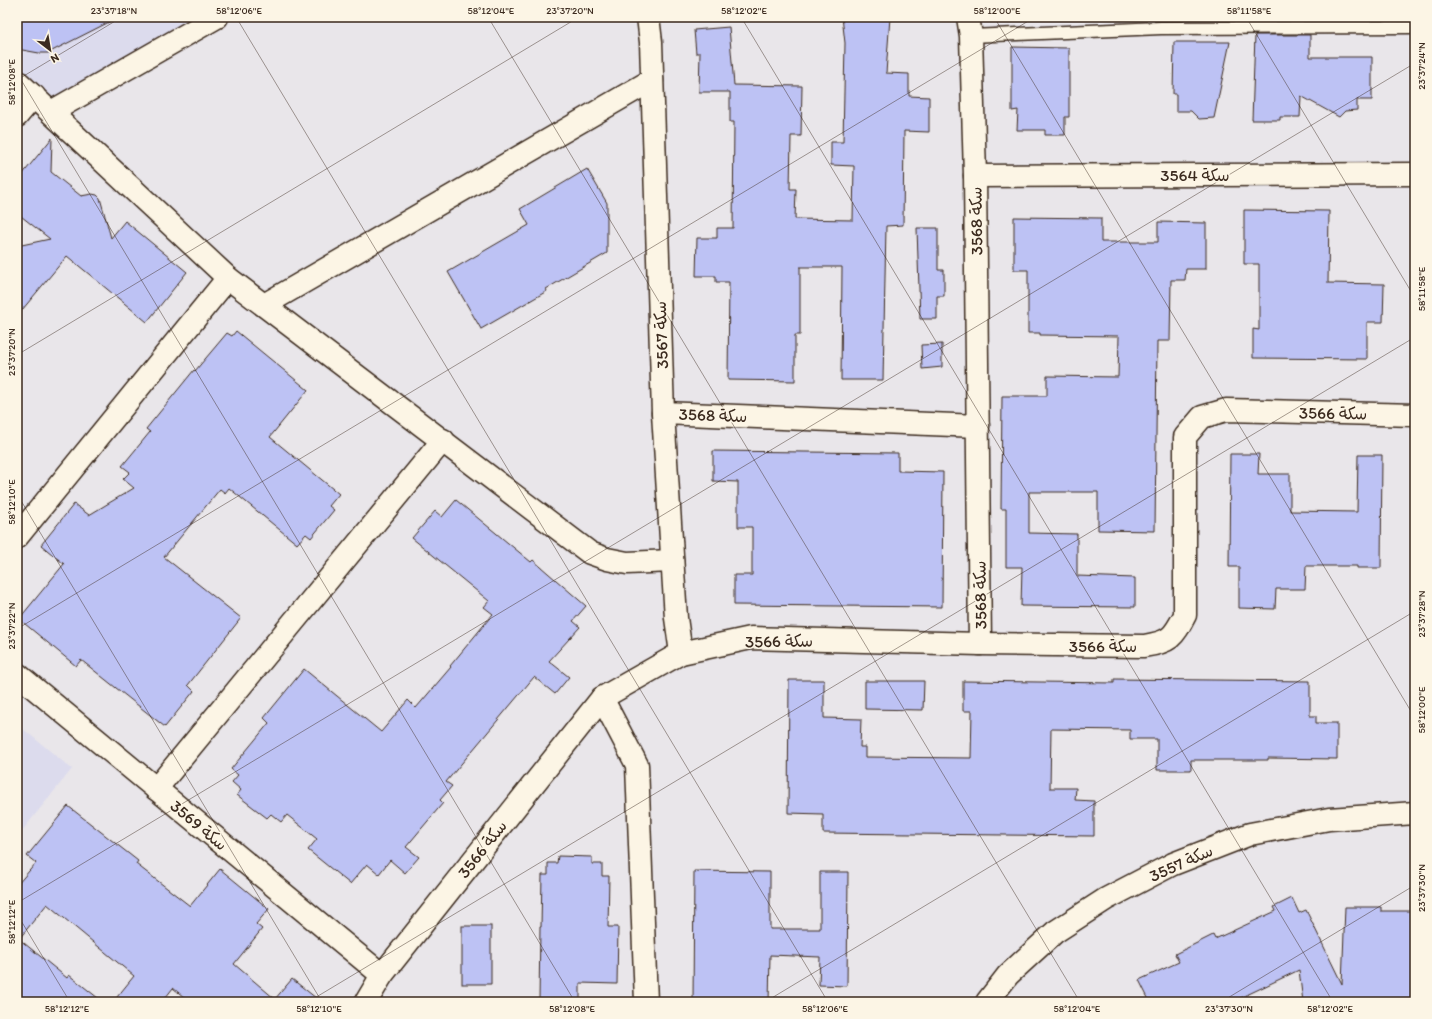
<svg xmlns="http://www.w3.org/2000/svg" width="1432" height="1019" viewBox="0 0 1432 1019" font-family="Itim,'Playpen Sans Arabic',sans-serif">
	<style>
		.built { fill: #dcdbed }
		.building { fill: #bdc2f4; stroke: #3b2a1e }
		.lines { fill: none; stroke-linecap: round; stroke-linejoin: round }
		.service-casing { stroke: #3b2a1e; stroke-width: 15 }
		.minor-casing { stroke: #3b2a1e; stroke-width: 25 }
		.tertiary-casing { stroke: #3b2a1e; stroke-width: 25 }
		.service { stroke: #fcf5e5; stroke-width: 12 }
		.minor { stroke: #fcf5e5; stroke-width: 22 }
		.tertiary { stroke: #fcf5e5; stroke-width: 22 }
		.ticks { fill: none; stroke: #3b2a1e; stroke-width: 1; stroke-opacity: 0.45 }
		.labels { text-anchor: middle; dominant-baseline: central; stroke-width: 3; stroke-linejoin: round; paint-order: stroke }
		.street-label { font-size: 17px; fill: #3b2a1e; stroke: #fcf5e5 }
		.neatline { fill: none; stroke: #3b2a1e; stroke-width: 1.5 }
		.ticks-label { font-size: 10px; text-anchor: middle; fill: #3b2a1e }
	</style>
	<rect width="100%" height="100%" fill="#e9e6ea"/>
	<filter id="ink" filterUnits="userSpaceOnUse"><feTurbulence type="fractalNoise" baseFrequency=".025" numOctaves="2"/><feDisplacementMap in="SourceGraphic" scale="8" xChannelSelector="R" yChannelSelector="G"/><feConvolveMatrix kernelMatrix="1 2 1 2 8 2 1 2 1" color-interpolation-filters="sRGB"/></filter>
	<g filter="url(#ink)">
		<!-- built -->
		<g class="built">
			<polygon points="17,17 217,17 51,112 34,96 17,116"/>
			<polygon points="17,724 72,769 17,837"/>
		</g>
		<!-- building -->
		<g class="building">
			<polygon points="17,17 119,17 48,53 39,53 17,49"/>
			<polygon points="842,17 890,17 886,73 909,74 909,96 929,97 929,132 904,131 903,225 886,226 883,380 841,380 842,267 800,267 800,335 795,335 795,381 728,380 729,282 716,282 716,276 696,276 697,238 717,238 717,228 733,228 734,122 730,122 730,92 699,92 700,53 696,53 694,30 729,27 734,85 802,86 801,136 791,136 790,189 796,189 795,219 853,220 854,166 831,165 831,142 843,142 845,43"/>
			<polygon points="1255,35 1310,35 1310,57 1372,57 1372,100 1357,100 1357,110 1345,111 1339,117 1301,96 1300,117 1280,117 1280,120 1252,120"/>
			<polygon points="1174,42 1230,42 1214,118 1199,119 1191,111 1176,111 1176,94 1173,94"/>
			<polygon points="1012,47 1069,48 1069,117 1065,117 1065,135 1045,135 1045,130 1017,130 1018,110 1012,111"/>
			<polygon points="52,138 51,172 81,196 92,194 97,195 100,198 111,238 125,221 187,272 147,322 67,256 17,316 17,246 50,239 17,213 17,181"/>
			<polygon points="587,169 607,203 607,253 546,289 547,291 481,329 448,272 529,225 520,209"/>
			<polygon points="1244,210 1329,211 1328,283 1384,284 1383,322 1367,322 1367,359 1253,358 1253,329 1259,330 1259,264 1244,264"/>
			<polygon points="1014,217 1101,218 1101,242 1158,242 1158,222 1206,223 1206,269 1186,269 1185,280 1171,280 1170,341 1157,341 1155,531 1098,530 1098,492 1029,492 1029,533 1077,534 1077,576 1135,578 1135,607 1021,606 1022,567 1006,567 1006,509 1001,509 1002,396 1047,396 1047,376 1118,377 1119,336 1040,335 1040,333 1028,333 1028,270 1014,270"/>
			<polygon points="917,228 938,228 938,270 944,270 944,296 937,296 937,319 920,319"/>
			<polygon points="236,331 308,390 270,437 339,494 329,506 334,510 311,538 306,534 297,544 229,488 225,493 220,489 164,557 241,618 188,685 194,691 165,727 81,660 76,666 19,619 64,564 41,545 74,504 89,515 134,488 123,479 130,472 122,466 150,432 146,429 194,370 195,371 227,333 232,336"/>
			<polygon points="942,344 942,367 922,369 921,345"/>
			<polygon points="713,451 898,453 898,471 943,472 942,607 734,605 734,575 752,575 752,527 738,527 738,482 713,481"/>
			<polygon points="1230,454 1259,454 1258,474 1290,474 1290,511 1357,512 1358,455 1382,455 1381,568 1357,568 1357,566 1306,566 1305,589 1276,589 1275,609 1239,608 1239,567 1229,567"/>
			<polygon points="456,500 531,562 533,560 586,606 573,621 580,627 549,661 569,677 555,694 534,677 446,782 452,786 440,800 443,803 406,847 419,857 405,873 390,860 379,874 367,864 350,884 308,850 317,839 287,815 281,822 271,814 267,818 237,795 241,790 232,782 238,775 231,769 269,723 264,718 304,669 381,732 408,700 416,708 451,667 450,666 493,614 484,607 489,601 412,538 435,511 442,517"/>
			<polygon points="1114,679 1310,681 1310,716 1316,716 1316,723 1337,723 1337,759 1268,758 1268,760 1191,760 1191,770 1157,770 1157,739 1130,739 1130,730 1051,729 1050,788 1076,788 1075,800 1094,801 1094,836 823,833 823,814 788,813 789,680 824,680 824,718 861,719 860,747 865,747 865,757 971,758 972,711 963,711 963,681 1114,683"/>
			<polygon points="865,681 924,681 923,710 865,709"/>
			<polygon points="68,806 138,861 136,864 190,906 220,869 269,909 256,924 262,929 234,964 275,999 292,979 321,1002 190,1002 173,988 162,1002 113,1002 134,976 47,904 19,939 67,978 69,975 103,1002 17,1002 17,885 36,863 27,856"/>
			<polygon points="558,856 592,857 592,864 602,864 602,876 609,876 608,927 618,927 617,984 580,983 580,1002 539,1002 540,927 541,927 542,875 548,875 548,863 557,863"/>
			<polygon points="694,871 770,872 770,929 820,929 820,872 848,872 847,986 819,985 820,957 770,955 769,1002 693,1002"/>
			<polygon points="1292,898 1299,913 1306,910 1342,984 1345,907 1381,907 1381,911 1415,911 1415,1002 1303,1002 1299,970 1232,1002 1150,1002 1139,980 1179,962 1175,954 1213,935 1215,939 1276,911 1274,907"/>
			<rect x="462" y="926" width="29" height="58"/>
		</g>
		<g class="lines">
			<!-- service casing -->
			<g class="service-casing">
				<polyline id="service" points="971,36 1161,28 1415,27"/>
			</g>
			<!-- minor casing -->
			<g class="minor-casing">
				<g id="minor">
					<polyline points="648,17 651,42 663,413 676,618 681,653"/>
					<polyline points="968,17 971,36 975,176 980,644"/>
					<polyline points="17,81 228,278 590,553 607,559 627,563 672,561"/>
					<polyline points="51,112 217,17"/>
					<polyline points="17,116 34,96"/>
					<polyline points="975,176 1415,174"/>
					<polyline points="264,305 652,80"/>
					<polyline points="663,413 978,426"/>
					<polyline points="17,537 228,278"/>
					<polyline points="17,674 382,975"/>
					<polyline points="602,698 637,765 646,1002"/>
					<polyline points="156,789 443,440"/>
					<path d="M366 1002 382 975 602 698 681 653 751 638 980 644 1144 646C1170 642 1173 638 1185 615V437L1202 417 1226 410 1415 415"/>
				</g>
			</g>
			<!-- tertiary casing -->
			<g class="tertiary-casing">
				<polyline id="tertiary" points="987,1002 1008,975 1055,932 1106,899 1173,864 1250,834 1329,819 1415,813"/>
			</g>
			<!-- service -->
			<use href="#service" class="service"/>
			<!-- minor -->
			<use href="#minor" class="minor"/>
			<!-- tertiary -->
			<use href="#tertiary" class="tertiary"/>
		</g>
	</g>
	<!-- ticks -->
	<path class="ticks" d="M236 17 828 1002M488 17 1080 1002M741 17 1333 1002M994 17 1415 718M1246 17 1415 298M17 73 575 1002M17 80 122 17M17 355 579 17M17 494 322 1002M17 629 1035 17M17 903 1415 63M17 914 70 1002M308 1002 1415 337M765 1002 1415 611M1221 1002 1415 885"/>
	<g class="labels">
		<!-- street labels -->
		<g class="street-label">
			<text x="1195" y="175">سكة 3564</text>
			<text transform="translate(976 221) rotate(-91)">سكة 3568</text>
			<text transform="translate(661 335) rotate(-92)">سكة 3567</text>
			<text transform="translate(1333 413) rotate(1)">سكة 3566</text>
			<text transform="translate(713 415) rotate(2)">سكة 3568</text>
			<text transform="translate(980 595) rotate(-91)">سكة 3568</text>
			<text transform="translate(779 641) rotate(-1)">سكة 3566</text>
			<text x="1103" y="646">سكة 3566</text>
			<text transform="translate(199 825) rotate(40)">سكة 3569</text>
			<text transform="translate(482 849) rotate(-52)">سكة 3566</text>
			<text transform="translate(1181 863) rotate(-24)">سكة 3557</text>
		</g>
	</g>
	<!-- margin -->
	<rect width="1432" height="1019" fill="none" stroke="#fcf5e5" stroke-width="44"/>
	<!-- north arrow -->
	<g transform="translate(50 50) rotate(149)" stroke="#fcf5e5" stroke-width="3" paint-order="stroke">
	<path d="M0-3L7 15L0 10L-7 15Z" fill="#3b2a1e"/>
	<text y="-6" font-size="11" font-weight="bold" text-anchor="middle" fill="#3b2a1e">N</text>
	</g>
	<rect x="22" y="22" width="1388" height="975" class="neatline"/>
	<g class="ticks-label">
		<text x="114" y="14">23°37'18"N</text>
		<text x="239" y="14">58°12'06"E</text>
		<text x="491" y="14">58°12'04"E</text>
		<text x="570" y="14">23°37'20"N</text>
		<text x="744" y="14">58°12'02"E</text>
		<text x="997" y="14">58°12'00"E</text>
		<text x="1249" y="14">58°11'58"E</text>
		<text transform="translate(1421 66) rotate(-90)" y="4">23°37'24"N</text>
		<text transform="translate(11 82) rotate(-90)" y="4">58°12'08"E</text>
		<text transform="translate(1421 289) rotate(-90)" y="4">58°11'58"E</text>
		<text transform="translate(11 352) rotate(-90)" y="4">23°37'20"N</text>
		<text transform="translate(11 502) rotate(-90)" y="4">58°12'10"E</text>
		<text transform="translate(1421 614) rotate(-90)" y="4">23°37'28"N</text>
		<text transform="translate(11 626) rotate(-90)" y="4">23°37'22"N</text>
		<text transform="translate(1421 710) rotate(-90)" y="4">58°12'00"E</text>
		<text transform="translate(1421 888) rotate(-90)" y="4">23°37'30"N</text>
		<text transform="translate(11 922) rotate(-90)" y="4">58°12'12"E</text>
		<text x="67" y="1012">58°12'12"E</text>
		<text x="319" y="1012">58°12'10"E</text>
		<text x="572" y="1012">58°12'08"E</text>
		<text x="825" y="1012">58°12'06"E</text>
		<text x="1077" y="1012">58°12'04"E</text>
		<text x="1229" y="1012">23°37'30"N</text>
		<text x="1330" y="1012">58°12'02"E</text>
	</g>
</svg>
